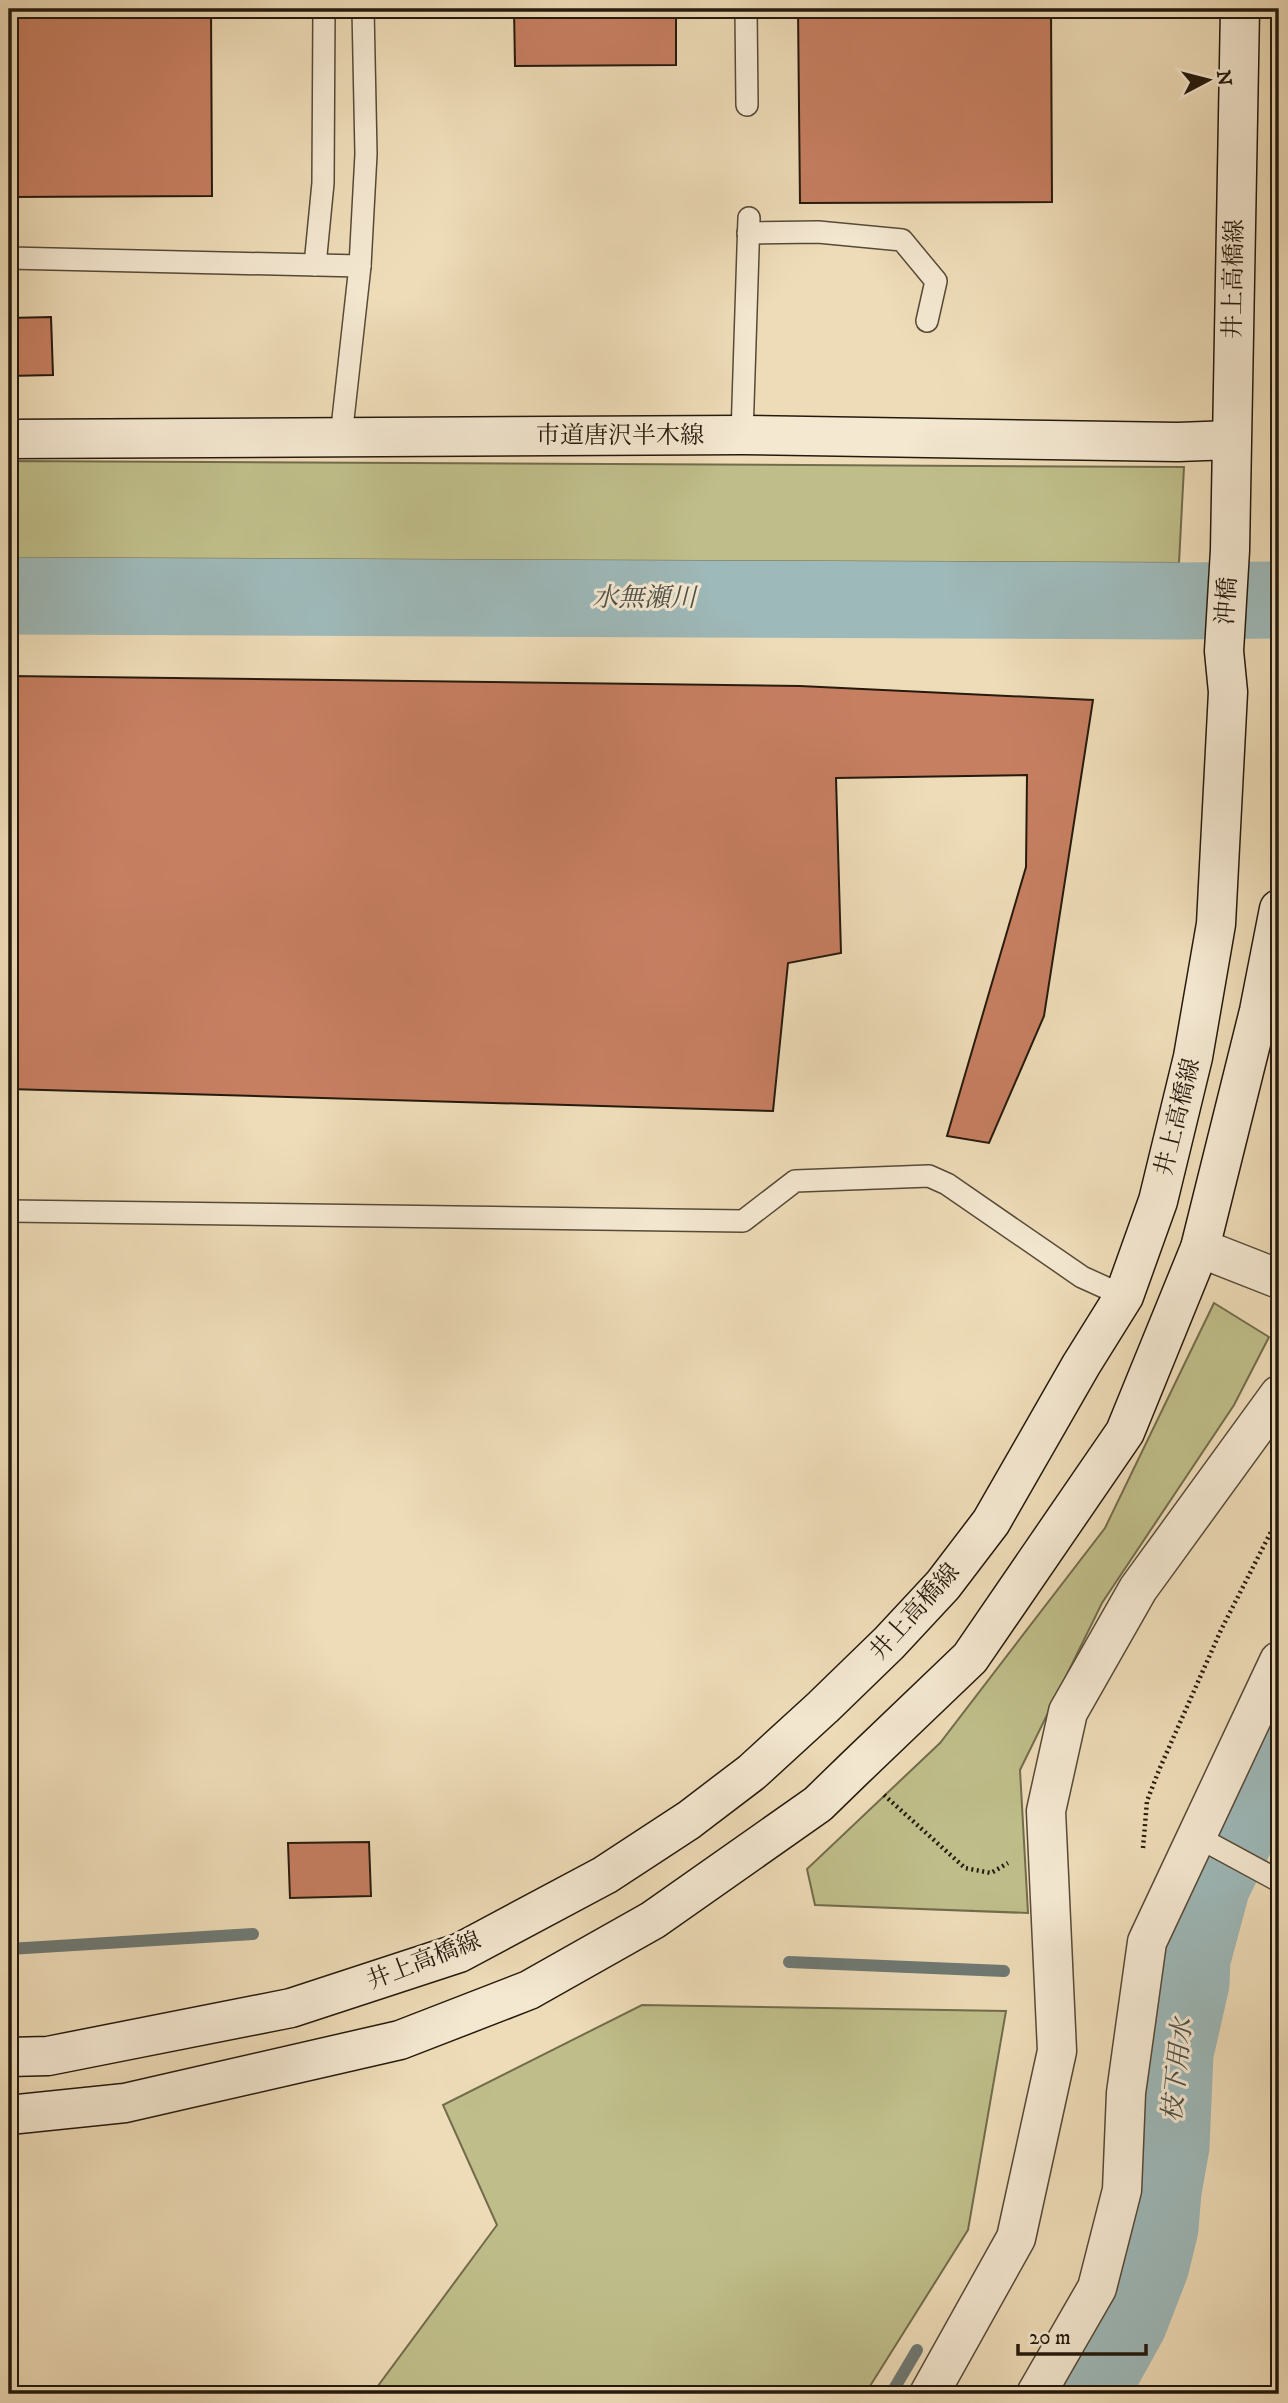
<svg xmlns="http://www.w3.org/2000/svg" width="1288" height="2403" viewBox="0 0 1288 2403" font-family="'IM FELL DW Pica','Noto Serif JP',serif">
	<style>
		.green { fill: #bfbe8a; stroke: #726c4c; stroke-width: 2 }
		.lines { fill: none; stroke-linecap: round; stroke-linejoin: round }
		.stream { stroke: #6e7974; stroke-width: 12 }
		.river { stroke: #9eb9b9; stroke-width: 77 }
		.building { fill: #c77f62; stroke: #251a0d; stroke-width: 2 }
		.lane-casing { stroke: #574a38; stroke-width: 24 }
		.street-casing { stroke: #574a38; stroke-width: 41 }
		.secondary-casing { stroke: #251a0d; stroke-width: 41 }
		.path { stroke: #251a0d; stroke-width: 4.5; stroke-dasharray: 2 3.5; stroke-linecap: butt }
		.lane { stroke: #f4e8d1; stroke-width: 21 }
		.street { stroke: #f4e8d1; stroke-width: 38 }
		.secondary { stroke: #f4e8d1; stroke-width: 38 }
		.labels { text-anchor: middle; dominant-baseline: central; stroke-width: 6; stroke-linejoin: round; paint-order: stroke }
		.street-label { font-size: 24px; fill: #251a0d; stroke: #f4e8d1 }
		.water-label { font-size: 26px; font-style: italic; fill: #4f5249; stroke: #f4e8d1 }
	</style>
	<rect width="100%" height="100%" fill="#eedcb8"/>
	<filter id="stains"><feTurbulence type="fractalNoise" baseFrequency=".00286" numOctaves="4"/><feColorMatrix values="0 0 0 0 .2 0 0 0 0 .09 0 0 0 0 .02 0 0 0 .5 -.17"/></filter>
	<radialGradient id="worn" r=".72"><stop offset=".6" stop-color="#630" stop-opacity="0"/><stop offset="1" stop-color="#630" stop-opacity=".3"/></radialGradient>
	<!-- green -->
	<g class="green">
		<polygon points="9,461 1184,467 1179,563 9,558"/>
		<polygon points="1214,1303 1269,1337 1234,1405 1102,1603 1020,1770 1028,1913 815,1905 807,1869 940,1743 1105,1528"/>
		<polygon points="642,2005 1006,2011 968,2230 865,2394 372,2394 497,2225 443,2105"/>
	</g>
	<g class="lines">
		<!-- stream -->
		<g class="stream">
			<polyline points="9,1949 253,1934"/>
			<polyline points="789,1962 1004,1971"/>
			<polyline points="891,2394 917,2350"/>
		</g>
		<!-- river -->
		<g class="river">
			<polyline points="9,596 1179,601 1279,600"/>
			<polyline points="1089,2394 1129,2322 1151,2265 1160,2228 1163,2191 1171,2146 1175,2053 1191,1983 1192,1959 1212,1885 1279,1748"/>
		</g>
	</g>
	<!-- building -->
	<g class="building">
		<polygon points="9,9 211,9 212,196 9,197"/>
		<polygon points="514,9 676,9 676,65 515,66"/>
		<polygon points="798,9 1051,9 1052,202 800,203"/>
		<polygon points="51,317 53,375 9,376 9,318"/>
		<polygon points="9,676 800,686 1093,700 1044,1016 989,1143 947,1136 1026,867 1027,775 836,778 841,953 788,963 773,1111 9,1089"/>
		<polygon points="369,1842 371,1896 290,1898 288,1843"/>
	</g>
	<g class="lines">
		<!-- lane casing -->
		<g class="lane-casing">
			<g id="lane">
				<polyline points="746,9 747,105"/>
				<polyline points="748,233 818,232 902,240 936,281 927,321"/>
				<polyline points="9,258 360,266 343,419 346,437"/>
				<polyline points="315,265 323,183 324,9"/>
				<polyline points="360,266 366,154 363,9"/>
				<polyline points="742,435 749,218"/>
				<polyline points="9,1211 743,1221 795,1181 929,1176 947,1184 1082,1277 1124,1296"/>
				<polyline points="1196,1836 1279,1881"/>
			</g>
		</g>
		<!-- street casing -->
		<g class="street-casing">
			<g id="street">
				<polyline points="1200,1248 1279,1279"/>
				<polyline points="929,2394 1016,2238 1057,2051 1046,1811 1068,1712 1138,1589 1279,1395"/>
				<polyline points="1036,2394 1097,2288 1122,2190 1126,2093 1147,1942 1279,1661"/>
			</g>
		</g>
		<!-- secondary casing -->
		<g class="secondary-casing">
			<g id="secondary">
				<polyline points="9,439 742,435 1178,442 1231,440"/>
				<polyline points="9,2057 48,2056 291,2008 459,1953 605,1875 689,1820 752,1772 823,1707 889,1643 943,1585 991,1522 1081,1365 1124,1296 1158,1201 1193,1057 1216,924 1228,692 1224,651 1230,550 1240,9"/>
				<polyline points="9,2115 125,2103 400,2040 529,1990 653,1920 818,1804 855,1768 970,1658 1125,1432 1200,1248 1259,1011 1279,909"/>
			</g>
		</g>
		<!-- path -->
		<g class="path">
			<polyline points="884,1795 965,1868 991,1873 1008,1863"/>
			<polyline points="1143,1848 1147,1801 1159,1770 1221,1630 1279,1516"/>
		</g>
		<!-- lane -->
		<use href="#lane" class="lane"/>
		<!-- street -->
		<use href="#street" class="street"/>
		<!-- secondary -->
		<use href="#secondary" class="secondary"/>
	</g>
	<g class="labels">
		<!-- street labels -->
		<g class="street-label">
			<text transform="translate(1234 279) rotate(-89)">井上高橋線</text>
			<text x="620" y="436">市道唐沢半木線</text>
			<text transform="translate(1227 601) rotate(-86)">沖橋</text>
			<text transform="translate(1178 1117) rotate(-76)">井上高橋線</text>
			<text transform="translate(915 1612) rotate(-48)">井上高橋線</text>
			<text transform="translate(424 1961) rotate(-21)">井上高橋線</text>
		</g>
		<!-- water labels -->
		<g class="water-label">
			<text x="644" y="598">水無瀬川</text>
			<text transform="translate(1178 2070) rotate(-84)">枝下用水</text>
		</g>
	</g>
	<!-- margin -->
	<rect width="1288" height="2403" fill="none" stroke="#eedcb8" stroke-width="35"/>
	<rect x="10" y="10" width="1267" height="2382" fill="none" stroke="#251a0d" stroke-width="3.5"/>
	<rect x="18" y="18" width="1253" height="2368" fill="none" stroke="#251a0d" stroke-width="2"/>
	<!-- north arrow -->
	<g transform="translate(1208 80) rotate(83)" stroke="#f4e8d1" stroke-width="5" paint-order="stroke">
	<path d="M0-5L12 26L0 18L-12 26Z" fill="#251a0d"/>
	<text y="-10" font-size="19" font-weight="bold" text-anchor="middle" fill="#251a0d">N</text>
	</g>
	<!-- scale -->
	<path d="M1018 2344v10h128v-10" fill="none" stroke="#251a0d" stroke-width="3.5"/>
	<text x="1029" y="2344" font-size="21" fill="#251a0d" stroke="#f4e8d1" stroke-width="5" paint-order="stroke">20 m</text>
	<rect width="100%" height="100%" filter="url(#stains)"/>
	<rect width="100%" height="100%" fill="url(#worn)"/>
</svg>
